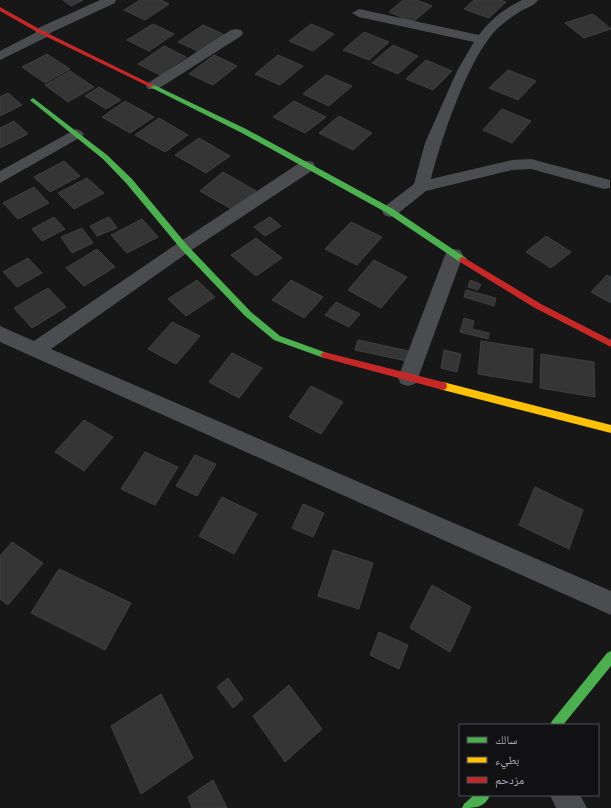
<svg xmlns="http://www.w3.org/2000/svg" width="611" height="808" viewBox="0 0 611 808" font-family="'PT Sans','Noto Naskh Arabic',sans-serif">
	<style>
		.building { fill: #353536; stroke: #3f4043 }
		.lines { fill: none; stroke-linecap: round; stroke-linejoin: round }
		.street { fill: #4b4c50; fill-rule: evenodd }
		.fast { fill: #4caf50; fill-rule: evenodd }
		.slow { fill: #ffc107; fill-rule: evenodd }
		.jam { fill: #c62828; fill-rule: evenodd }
	</style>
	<rect width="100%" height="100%" fill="#171717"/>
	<!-- building -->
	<g class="building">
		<polygon points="63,0 83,0 71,6"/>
		<polygon points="140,0 161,0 169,4 145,20 124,10"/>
		<polygon points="403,0 417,0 432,6 413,22 389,12"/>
		<polygon points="474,0 500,0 506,2 489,18 464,9"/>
		<polygon points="593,14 611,29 584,38 565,23"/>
		<polygon points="153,24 174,34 149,51 127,40"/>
		<polygon points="311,24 334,34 313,51 289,41"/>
		<polygon points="203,25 225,35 200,52 178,42"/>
		<polygon points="364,32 389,42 369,60 343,50"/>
		<polygon points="393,45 418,56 398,74 372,63"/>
		<polygon points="164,46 186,57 160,75 138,64"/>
		<polygon points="47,54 70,69 45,83 22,67"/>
		<polygon points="214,55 237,66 213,85 189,74"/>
		<polygon points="278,55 303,66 280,85 255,74"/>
		<polygon points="426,60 452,71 433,90 406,79"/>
		<polygon points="508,70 536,81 518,100 489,88"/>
		<polygon points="70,71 94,87 68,102 45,85"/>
		<polygon points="326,75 352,86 329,106 303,94"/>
		<polygon points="99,87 121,100 106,109 85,96"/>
		<polygon points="8,93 22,105 0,116 0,97"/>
		<polygon points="125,101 154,117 130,133 102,117"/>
		<polygon points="294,101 326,117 305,133 273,117"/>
		<polygon points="502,109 531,121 512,143 483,130"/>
		<polygon points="339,116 372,133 353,150 319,133"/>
		<polygon points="159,118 188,135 165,152 135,135"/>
		<polygon points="14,121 28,134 0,148 0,128"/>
		<polygon points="199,138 230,156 206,173 175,155"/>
		<polygon points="64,161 80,176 50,192 34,177"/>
		<polygon points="223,172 256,191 233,210 200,191"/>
		<polygon points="87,178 104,193 74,209 58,193"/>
		<polygon points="34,187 49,203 18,219 3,203"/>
		<polygon points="54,217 65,229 42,241 32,229"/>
		<polygon points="109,217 117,228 97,236 90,226"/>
		<polygon points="270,217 281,226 265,236 254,227"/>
		<polygon points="142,219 158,237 127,253 111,235"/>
		<polygon points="351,222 382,237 357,265 325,249"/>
		<polygon points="82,228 93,243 72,253 61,237"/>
		<polygon points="546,236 571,252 551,268 526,252"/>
		<polygon points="256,238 282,258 256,276 231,255"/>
		<polygon points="97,249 115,267 84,286 66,268"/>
		<polygon points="28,258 42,273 17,287 3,272"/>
		<polygon points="374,260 407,277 381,308 348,290"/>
		<polygon points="607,275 611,277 611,303 591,292"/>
		<polygon points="197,280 215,297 186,316 168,299"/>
		<polygon points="291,280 323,297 304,318 272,300"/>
		<polygon points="470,280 481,284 478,290 468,287"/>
		<polygon points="48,288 66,307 32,328 14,308"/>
		<polygon points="466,290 496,298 494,306 464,297"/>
		<polygon points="336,302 360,314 349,327 325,315"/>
		<polygon points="464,318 474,321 472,329 489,333 488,339 460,332"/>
		<polygon points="172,322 200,336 176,364 148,349"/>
		<polygon points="358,340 409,351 407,361 355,350"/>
		<polygon points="481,341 533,349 532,383 478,374"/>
		<polygon points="444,350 461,354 457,372 441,368"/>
		<polygon points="232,353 262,368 239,398 209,382"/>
		<polygon points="541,354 594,362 595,397 540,388"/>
		<polygon points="311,386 343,402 321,434 289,417"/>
		<polygon points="84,420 113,437 84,471 55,452"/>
		<polygon points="145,452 178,467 155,505 121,489"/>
		<polygon points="195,455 216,464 197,496 176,486"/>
		<polygon points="535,487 583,510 569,549 519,525"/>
		<polygon points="222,497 257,514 234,554 199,536"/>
		<polygon points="303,504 324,513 313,537 292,528"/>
		<polygon points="12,542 43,563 8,605 0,599 0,556"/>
		<polygon points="333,550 373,563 359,609 318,596"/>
		<polygon points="59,569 131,603 105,650 31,613"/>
		<polygon points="432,585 471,607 450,652 410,628"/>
		<polygon points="379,632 408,645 399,669 370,655"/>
		<polygon points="228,678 243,699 233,708 217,687"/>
		<polygon points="289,685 322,729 285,762 253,716"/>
		<polygon points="161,694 193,758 141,794 111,726"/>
		<polygon points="213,780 227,808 192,808 188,797"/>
	</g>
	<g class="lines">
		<!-- street -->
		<g class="street">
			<polygon points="100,0 116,0 115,3 50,33 49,36 0,60 0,51 35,33 36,29"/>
			<path d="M522 0H538C534 7 524 8 518 13 510 18 502 24 496 30 468 59 441 140 431 179L512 160 531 159 610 180V188L604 189 531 169 512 170 426 191 396 215 390 217 384 215 382 211 384 207 414 184 425 143 457 71 474 42 359 17 352 13 359 9 479 35C490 20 505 8 522 0Z"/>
			<polygon points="236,29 241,30 243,33 241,36 158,89 148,89 146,86 148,83 231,30"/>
			<polygon points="76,129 81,131 84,134 81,137 0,183 0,171"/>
			<polygon points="307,161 313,162 315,166 313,170 190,251 51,349 611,591 611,615 0,342 0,326 34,341 178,243 301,162"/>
			<polygon points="454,249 460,250 463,255 418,378 415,384 408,386 401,384 398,378 445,255 448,250"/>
			<polygon points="550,795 580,795 587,808 556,808"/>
		</g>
		<!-- fast -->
		<g class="fast">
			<polygon points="152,84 246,129 393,209 466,258 467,260 466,262 460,262 387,213 242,133 150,87 149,86"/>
			<polygon points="33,98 107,155 132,179 187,245 251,312 280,336 327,353 328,355 327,357 324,358 274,340 245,316 181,249 126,183 103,159 31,101 30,100"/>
			<polygon points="611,651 611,666 563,725 550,725 552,721 607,653"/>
			<path d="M474 795H490C485 808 474 808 462 808L464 804Z"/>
		</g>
		<!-- slow -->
		<polygon class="slow" points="443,382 611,425 611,433 443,390 440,389 439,386 440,383"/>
		<!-- jam -->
		<g class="jam">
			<polygon points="0,7 43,31 155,86 150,87 39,33 0,11"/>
			<polygon points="463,257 541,304 611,340 611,347 535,308 460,262 459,260 460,258"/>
			<polygon points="324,352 443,382 446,383 447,386 446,389 443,390 324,358 320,355"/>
		</g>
	</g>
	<!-- legend -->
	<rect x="459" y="724" width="140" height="72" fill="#111113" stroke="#4d4f55"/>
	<rect x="467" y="737" width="20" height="6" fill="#4caf50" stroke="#4d4f55"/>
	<text x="495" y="744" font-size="12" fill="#a8adb8">سالك</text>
	<rect x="467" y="757" width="20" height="6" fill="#ffc107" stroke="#4d4f55"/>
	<text x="495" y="764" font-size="12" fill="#a8adb8">بطيء</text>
	<rect x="467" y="777" width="20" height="6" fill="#c62828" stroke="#4d4f55"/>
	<text x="495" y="784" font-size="12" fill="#a8adb8">مزدحم</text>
</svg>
